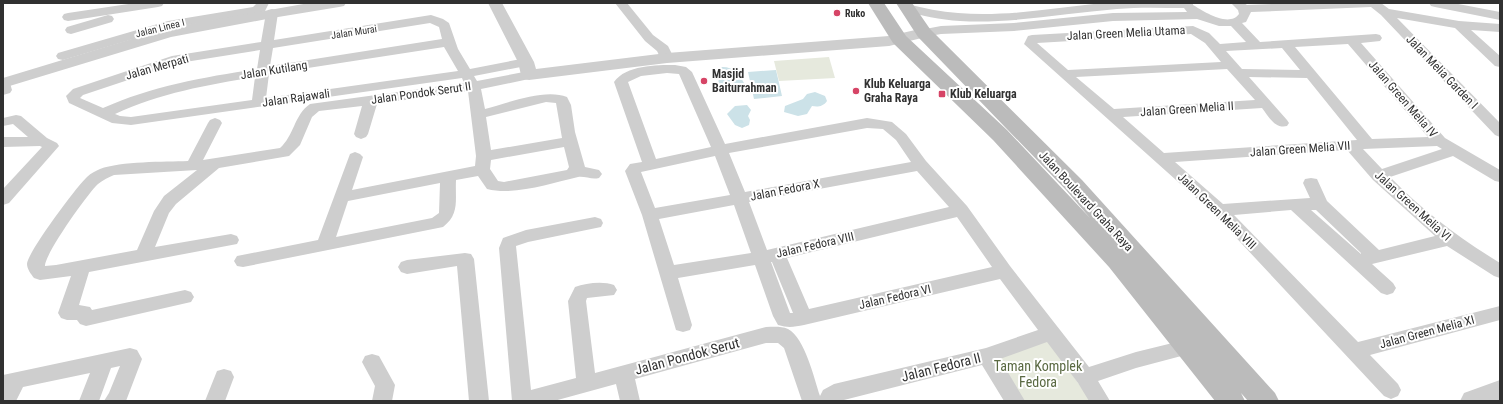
<svg xmlns="http://www.w3.org/2000/svg" width="1503" height="404" viewBox="0 0 1503 404" font-family="'Roboto Condensed',sans-serif">
	<style>
		.green { fill: #e6e9dd }
		.water { fill: #cce2e8 }
		.lines { fill: none; stroke-linecap: round; stroke-linejoin: round }
		.minor { fill: #cecece; fill-rule: evenodd }
		.tertiary { fill: #cecece; fill-rule: evenodd }
		.secondary { fill: #bbb; fill-rule: evenodd }
		.poi-dot { fill: #d64466; stroke: #fff; stroke-width: 1.5 }
		.labels { text-anchor: middle; dominant-baseline: central; stroke-width: 4; stroke-linejoin: round; paint-order: stroke }
		.far-poi-label { font-size: 10px; font-weight: bold; fill: #313131; stroke: #fff; text-anchor: start }
		.far-street-label { font-size: 10px; fill: #313131; stroke: #fff }
		.street-label { font-size: 12px; fill: #313131; stroke: #fff }
		.poi-label { font-size: 12px; font-weight: bold; fill: #313131; stroke: #fff; text-anchor: start }
		.near-street-label { font-size: 14px; fill: #313131; stroke: #fff }
		.near-park-label { font-size: 14px; fill: #5a6942; stroke: #fff }
	</style>
	<rect width="100%" height="100%" fill="#fff"/>
	<!-- green -->
	<g class="green">
		<polygon points="829,57 835,78 779,81 774,61"/>
		<polygon points="1048,341 1091,401 1023,401 993,360"/>
	</g>
	<!-- water -->
	<g class="water">
		<path d="M721 67C732 66 739 73 744 83 739 89 732 94 723 93 718 88 718 84 719 77L714 70Z"/>
		<polygon points="776,70 782,96 754,99 748,72"/>
		<path d="M815 92 825 96 827 101C823 107 817 107 812 106L807 114 798 116 784 112 785 106 803 99 807 94Z"/>
		<polygon points="747,105 751,110 748,116 750,120 749,125 742,128 735,125 727,114 735,106"/>
	</g>
	<g class="lines">
		<!-- minor -->
		<g class="minor">
			<polygon points="135,3 164,3 162,6 158,7 68,21 64,20 62,17 64,14 68,13"/>
			<polygon points="257,3 269,3 265,11 260,13 170,28 63,60 58,59 56,56 58,53 168,21 253,7"/>
			<polygon points="615,3 627,3 653,35 668,46 674,58 672,61 662,61 657,51 645,41"/>
			<path d="M1102 3H1193V5C1203 11 1229 28 1239 14L1238 10 1231 3H1244L1247 5 1296 3H1381L1389 9 1459 21 1500 24V32L1471 30 1500 56V67L1495 66 1455 28 1397 18 1500 123V137L1495 135 1381 15 1371 7 1251 12 1246 22 1242 23 1260 42 1376 34 1380 35 1382 38 1380 41 1361 43 1445 138 1500 170V182L1495 181 1453 156 1390 177C1424 212 1458 237 1500 263V278L1494 276 1447 246 1372 264 1393 283 1396 288 1393 293 1387 295 1381 293 1291 210 1234 215 1358 342 1500 306V320L1370 355 1398 384 1401 390 1398 396 1391 399 1384 396 1214 214 1024 44 1028 36 1032 35 1193 26 1209 33 1220 44 1246 42 1231 26H1219L1197 19 1113 21 1014 31 941 34 924 37 920 36 918 33 920 30 941 26 1014 23 1113 13 1187 12 1184 8C1162 8 1139 7 1117 9 1065 13 1012 24 960 21 940 20 921 15 903 11L901 8 903 5 907 4C924 8 941 12 958 13 1006 17 1055 8 1102 3ZM1191 34 1205 43 1221 62 1068 70 1037 43ZM1348 44 1428 137 1372 139 1295 47ZM1282 48 1300 70 1242 69 1226 51ZM1227 69 1255 100 1114 109 1076 77ZM1249 77 1307 78 1357 140 1164 153 1123 117 1262 108C1269 117 1275 129 1287 126L1289 123 1287 120ZM1437 146 1442 149 1382 169 1363 149ZM1347 150 1373 180 1435 236 1379 250 1327 201 1317 179 1311 178 1305 179 1303 183 1310 198 1223 204 1175 162ZM1311 210H1316L1361 253V254Z"/>
			<polygon points="1429,3 1453,3 1500,12 1500,20 1435,7 1431,6"/>
			<path d="M272 9 276 10 278 13 274 40 431 15 443 19 449 23 458 49 470 69 526 58 531 59 533 62 531 65 474 76 477 81 529 71 534 72 536 75 534 78 529 79 481 89 485 109C508 103 545 88 567 97L571 105 575 132 585 167 599 170 602 174 599 178C592 180 585 176 578 177 551 183 515 196 487 189L478 176 456 180C455 200 460 214 443 227L243 267 237 266 234 261 237 256 318 240 350 154 355 152 360 154 363 157 352 190 475 166 476 156 468 91 377 104 368 134 366 137 361 139 356 137 354 134 362 106 319 111 312 117 300 145 289 156 219 168 176 204 169 213 155 247 231 234 237 236 239 240 237 244 89 272 79 305 90 307 92 310 185 290 191 292 194 297 191 302 86 326 80 324 77 320H67L61 318 58 313 71 276 40 280 34 278C31 274 27 269 27 264 27 253 77 186 87 177 91 173 96 171 100 169 121 161 164 162 188 161L208 123 210 120 215 118 220 120 222 123 203 160 280 148C294 136 294 115 310 104L464 83 462 78 131 125 112 123 69 103 66 96 73 89 172 56 261 42 266 13 268 10ZM430 23 439 27 442 39 270 66 273 48ZM444 47 458 71 266 98 269 74ZM260 50 257 69C204 77 152 86 103 108L80 98 83 95 179 63ZM255 77 252 100 131 117 120 116 115 114C160 93 207 85 255 77ZM546 102 556 103 562 138 491 150 486 117ZM564 147 569 167 567 170 504 182 498 181 490 169 491 160ZM197 170 164 196 154 211 137 250 56 265 45 266C44 255 88 193 98 184 103 180 109 177 114 175ZM440 183 439 213 432 218 336 237 348 201Z"/>
			<polygon points="108,15 112,16 114,19 112,22 71,34 67,33 65,30 67,27"/>
			<path d="M675 65 686 67 692 72 725 144 867 118 892 122 906 134 926 161 967 206 1010 266 1089 367 1136 352 1197 337 1204 340 1206 345 1204 350 1136 368 1098 381 1110 401H1089L1078 383 1047 342 1000 359 1025 401H1004L982 365 840 401H802L784 348 778 343H766L635 379 640 401H620L616 384 554 401H512L499 248 503 238 526 230 595 217 601 219 603 223 601 227 528 242 516 246 531 390 576 378 568 301 575 287C586 283 603 281 614 285L617 290 614 295 587 298 586 301 595 373 766 327C773 327 781 326 788 329 805 338 814 378 820 396L823 390 834 384 986 348 1038 330 1000 279 804 325C794 327 788 328 778 325L773 316 755 265 678 278 692 325 690 330 683 332 676 330 642 215 625 171 630 164 642 162 614 82C626 65 656 65 675 65ZM667 73 679 74 711 147 656 159 628 82 641 76ZM867 128 883 129 896 140 911 162 745 192 729 153ZM715 156 730 195 655 208 641 172ZM917 171 949 207 767 250 749 202ZM734 205 751 253 674 265 659 219ZM957 217 992 267 809 309 787 258ZM771 262H772L793 313H790Z"/>
			<polygon points="3,79 9,80 12,90 10,93 3,95"/>
			<polygon points="16,115 21,116 47,138 57,143 59,146 9,203 3,205 3,189 42,147 40,146 3,147 3,137 28,137 13,124 3,126 3,118"/>
			<polygon points="465,253 471,254 474,259 489,401 469,401 457,266 407,274 401,272 398,267 401,262 407,260"/>
			<polygon points="130,348 137,350 142,359 126,401 104,401 109,393 120,366 111,368 99,401 79,401 90,373 23,387 16,401 3,401 3,375"/>
			<polygon points="372,354 379,356 395,385 392,401 372,401 375,386 362,362 365,356"/>
			<polygon points="224,369 231,371 234,377 225,401 205,401 217,371"/>
		</g>
		<!-- tertiary -->
		<g class="tertiary">
			<polygon points="309,3 346,3 344,6 339,7 272,18 171,37 3,88 3,78 168,28"/>
			<polygon points="488,3 502,3 534,62 536,69 667,53 889,36 924,28 930,30 932,33 930,36 889,46 667,63 529,80 523,79 521,75 518,62"/>
			<polygon points="1500,380 1500,401 1460,401 1464,393"/>
		</g>
		<!-- secondary -->
		<polygon class="secondary" points="868,3 884,3 906,36 1007,130 1090,218 1066,190 918,37 896,3 912,3 930,29 1082,180 1275,393 1279,401 1248,401 1241,393 1245,401 1215,401 1109,267 993,140 893,43"/>
	</g>
	<!-- markers -->
	<g class="poi-dot">
		<circle cx="837" cy="13" r="4"/>
		<circle cx="704" cy="81" r="4"/>
		<circle cx="856" cy="91" r="4"/>
		<rect x="938" y="90" width="8" height="8" rx="2"/>
	</g>
	<g class="labels">
		<!-- far-poi labels -->
		<g class="far-poi-label">
			<text x="845" y="13">Ruko</text>
		</g>
		<!-- far-street labels -->
		<g class="far-street-label">
			<text transform="translate(160 28) rotate(-14)">Jalan Linea I</text>
			<text transform="translate(354 32) rotate(-9)">Jalan Murai</text>
		</g>
		<!-- street labels -->
		<g class="street-label">
			<text transform="translate(1126 33) rotate(-3)">Jalan Green Melia Utama</text>
			<text transform="translate(157 67) rotate(-16)">Jalan Merpati</text>
			<text transform="translate(274 70) rotate(-9)">Jalan Kutilang</text>
			<text transform="translate(1442 72) rotate(46)">Jalan Melia Garden I</text>
			<text transform="translate(421 93) rotate(-8)">Jalan Pondok Serut II</text>
			<text transform="translate(296 98) rotate(-8)">Jalan Rajawali</text>
			<text transform="translate(1403 99) rotate(49)">Jalan Green Melia IV</text>
			<text transform="translate(1187 109) rotate(-4)">Jalan Green Melia II</text>
			<text transform="translate(1300 149) rotate(-4)">Jalan Green Melia VII</text>
			<text transform="translate(785 190) rotate(-11)">Jalan Fedora X</text>
			<text transform="translate(1086 201) rotate(47)">Jalan Boulevard Graha Raya</text>
			<text transform="translate(1413 206) rotate(42)">Jalan Green Melia VI</text>
			<text transform="translate(1217 211) rotate(44)">Jalan Green Melia VIII</text>
			<text transform="translate(815 245) rotate(-13)">Jalan Fedora VIII</text>
			<text transform="translate(895 297) rotate(-13)">Jalan Fedora VI</text>
			<text transform="translate(1427 332) rotate(-15)">Jalan Green Melia XI</text>
		</g>
		<!-- poi labels -->
		<g class="poi-label">
			<text x="712" y="74">Masjid<tspan x="712" dy="14">Baiturrahman</tspan></text>
			<text x="864" y="84">Klub Keluarga<tspan x="864" dy="14">Graha Raya</tspan></text>
			<text x="950" y="94">Klub Keluarga</text>
		</g>
		<!-- near-street labels -->
		<g class="near-street-label">
			<text transform="translate(687 356) rotate(-15)">Jalan Pondok Serut</text>
			<text transform="translate(941 367) rotate(-14)">Jalan Fedora II</text>
		</g>
		<!-- near-park labels -->
		<g class="near-park-label">
			<text x="1038" y="366">Taman Komplek<tspan x="1038" dy="16">Fedora</tspan></text>
		</g>
	</g>
	<!-- border -->
	<rect width="1503" height="404" fill="none" stroke="#313131" stroke-width="8"/>
</svg>
